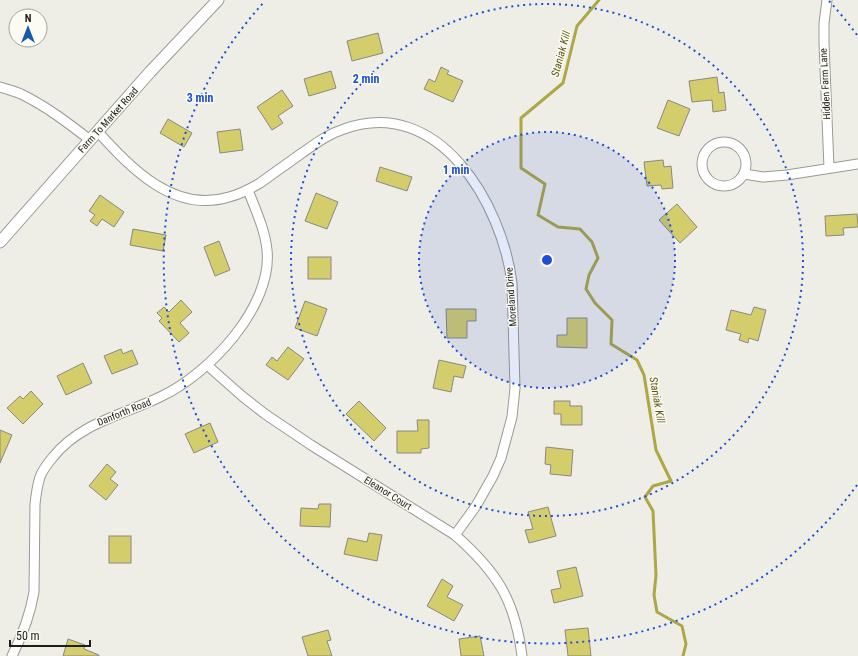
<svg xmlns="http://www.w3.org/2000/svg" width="858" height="656" viewBox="0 0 858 656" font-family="'Roboto Condensed',sans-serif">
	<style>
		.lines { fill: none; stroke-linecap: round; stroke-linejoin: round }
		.stream { stroke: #ada745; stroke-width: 3 }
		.building { fill: #d3cd6c; stroke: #898983 }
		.minor-casing { stroke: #9a9a93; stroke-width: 11 }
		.tertiary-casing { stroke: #9a9a93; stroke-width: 13 }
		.minor { stroke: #fff; stroke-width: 9 }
		.tertiary { stroke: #fff; stroke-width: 11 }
		.ring { fill: none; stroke: #1d4ed8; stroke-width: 2; stroke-dasharray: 2 4 }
		.labels { text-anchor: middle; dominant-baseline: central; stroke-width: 3; stroke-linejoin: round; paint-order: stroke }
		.street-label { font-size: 10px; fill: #1d1d1b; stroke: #fbfbf4 }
		.water-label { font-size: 11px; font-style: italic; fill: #5e590f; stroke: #fbfbf4 }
		.centre { fill: #1d4ed8; stroke: #fbfbf4; stroke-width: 2 }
		.ring-label { font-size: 12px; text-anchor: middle; font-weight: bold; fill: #1d4ed8; stroke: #fbfbf4; stroke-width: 3; stroke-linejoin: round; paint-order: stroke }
	</style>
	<rect width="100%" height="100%" fill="#eeeee7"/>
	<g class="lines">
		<!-- stream -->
		<polyline class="stream" points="599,0 577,26 563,83 521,118 521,168 545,184 538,215 558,227 580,229 592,242 598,258 589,275 586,289 595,303 612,320 611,344 637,360 644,375 656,450 671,481 653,486 645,497 653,511 656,575 654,595 657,612 682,626 686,644 683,656"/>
	</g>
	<!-- building -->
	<g class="building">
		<polygon points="378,33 383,53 352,61 347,41"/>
		<polygon points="441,67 449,71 447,74 463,81 453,102 424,89 429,79 435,82"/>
		<polygon points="331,71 336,88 309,96 304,79"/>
		<polygon points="717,77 719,93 724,92 726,110 713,112 712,100 692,102 689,81"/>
		<polygon points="282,90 293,106 278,116 283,123 272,130 257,107"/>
		<polygon points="668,100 690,109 679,136 657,128"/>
		<polygon points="168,119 192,133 184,147 160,133"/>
		<polygon points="240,129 243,150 220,153 217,132"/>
		<polygon points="663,160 664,167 671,166 673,188 662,189 661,185 647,186 644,162"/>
		<polygon points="380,167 412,177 407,191 376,181"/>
		<polygon points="316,193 338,202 327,229 305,221"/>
		<polygon points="100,195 124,212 114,227 102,219 97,226 90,221 95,215 89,211"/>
		<polygon points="677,204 697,227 680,243 659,220"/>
		<polygon points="857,214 858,227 843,228 844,235 826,236 825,216"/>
		<polygon points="133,229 166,235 163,251 130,245"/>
		<polygon points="219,241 230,270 215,276 204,247"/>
		<rect x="308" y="257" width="23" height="22"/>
		<polygon points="181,300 192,312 180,323 189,333 179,342 159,321 162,318 157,313 164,307 169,312"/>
		<polygon points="305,301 327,309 317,336 295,328"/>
		<polygon points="754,307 766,310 758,341 749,338 748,343 739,340 741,334 726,330 731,310 751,315"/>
		<polygon points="446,309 476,309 476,321 467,321 467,338 447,338"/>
		<polygon points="567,318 587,318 587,348 557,347 557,335 567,335"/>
		<polygon points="288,347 304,359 288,380 266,365 272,357 277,361"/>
		<polygon points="121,349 123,354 132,350 138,364 112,374 104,356"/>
		<polygon points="439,360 466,366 463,378 454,376 451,392 433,388"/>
		<polygon points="83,363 92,383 66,395 57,376"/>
		<polygon points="31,391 43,404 23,424 7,408 20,396 23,399"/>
		<polygon points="359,401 386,428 374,441 346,414"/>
		<polygon points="554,401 570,401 570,406 582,406 582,425 561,425 561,414 554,414"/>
		<polygon points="417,420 429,420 429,448 421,449 421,453 397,453 397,431 418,431"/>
		<polygon points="210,423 218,442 194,453 185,434"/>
		<polygon points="0,430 12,435 0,463"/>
		<polygon points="546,447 573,450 571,476 550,474 551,465 545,464"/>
		<polygon points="107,464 116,472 110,479 118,485 106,500 89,486"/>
		<polygon points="319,504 331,504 330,527 300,526 301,508 318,509"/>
		<polygon points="548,507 556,536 529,543 525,530 533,529 528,512"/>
		<polygon points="369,533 382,535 377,561 344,554 348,538 367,542"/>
		<rect x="109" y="536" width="22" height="27"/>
		<polygon points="576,567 583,596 554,603 551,590 561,588 557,571"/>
		<polygon points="442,579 453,586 447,597 463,605 454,621 427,606"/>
		<polygon points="588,628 591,656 568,656 565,630"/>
		<polygon points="328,630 331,640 327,641 332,656 308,656 302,637"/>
		<polygon points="480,636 484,656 461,656 459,639"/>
		<polygon points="68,639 85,645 84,649 99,655 99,656 63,656"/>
	</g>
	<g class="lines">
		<!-- minor casing -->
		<g class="minor-casing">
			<g id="minor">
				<polyline points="827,0 824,23 824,43 829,168"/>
				<path d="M0 87C7 89 14 91 21 94 46 106 68 123 90 140"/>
				<path d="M98 132C131 168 174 214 229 197 240 194 250 189 260 183 274 173 288 163 302 153 315 144 328 134 344 129 439 95 502 204 512 283L515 388 512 417 501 458 493 476 476 506 455 535"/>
				<circle cx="724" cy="164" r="22"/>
				<polyline points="744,174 763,177 787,175 858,164"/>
				<path d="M207 365 242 396 265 414 311 445 455 535C497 572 515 600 522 656"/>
				<path d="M12 656C23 634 30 616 34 592L35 504C36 495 37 486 40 477 43 469 48 463 53 457 80 423 123 415 160 397 208 375 273 307 267 250 265 229 255 209 248 190"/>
			</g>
		</g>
		<!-- tertiary casing -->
		<g class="tertiary-casing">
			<polyline id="tertiary" points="0,242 150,72 218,0"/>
		</g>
		<!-- minor -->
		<use href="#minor" class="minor"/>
		<!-- tertiary -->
		<use href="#tertiary" class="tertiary"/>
	</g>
	<!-- distance rings -->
	<circle cx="547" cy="260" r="128" fill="#1d4ed8" fill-opacity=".12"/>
	<g class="ring">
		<circle cx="547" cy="260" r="128"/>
		<circle cx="547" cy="260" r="256"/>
		<path d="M857 485A383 383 0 1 1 265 1M829 1A383 383 0 0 1 857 35"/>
	</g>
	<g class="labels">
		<!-- street labels -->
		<g class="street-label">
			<text transform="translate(825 84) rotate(-93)">Hidden Farm Lane</text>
			<text transform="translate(108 120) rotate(-48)">Farm To Market Road</text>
			<text transform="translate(511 297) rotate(-94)">Moreland Drive</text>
			<text transform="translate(124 412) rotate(-22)">Danforth Road</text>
			<text transform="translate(388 493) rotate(32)">Eleanor Court</text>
		</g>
		<!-- water labels -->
		<g class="water-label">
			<text transform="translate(561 54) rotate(-75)">Staniak Kill</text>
			<text transform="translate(657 400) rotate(80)">Staniak Kill</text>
		</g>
	</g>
	<circle cx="547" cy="260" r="6" class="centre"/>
	<g class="ring-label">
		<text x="366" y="83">2 min</text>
		<text x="200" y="102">3 min</text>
		<text x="456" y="174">1 min</text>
	</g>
	<!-- north arrow -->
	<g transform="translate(28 28)"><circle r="19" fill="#fbfbf4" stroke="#a2a29d"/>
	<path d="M0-3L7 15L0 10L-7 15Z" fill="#1659a9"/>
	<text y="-6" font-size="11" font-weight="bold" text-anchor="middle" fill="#1d1d1b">N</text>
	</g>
	<!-- scale -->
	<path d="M10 640v6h80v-6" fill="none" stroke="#1d1d1b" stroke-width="2"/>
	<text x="16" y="640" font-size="12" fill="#1d1d1b" stroke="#fbfbf4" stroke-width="3" paint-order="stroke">50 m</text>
</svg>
